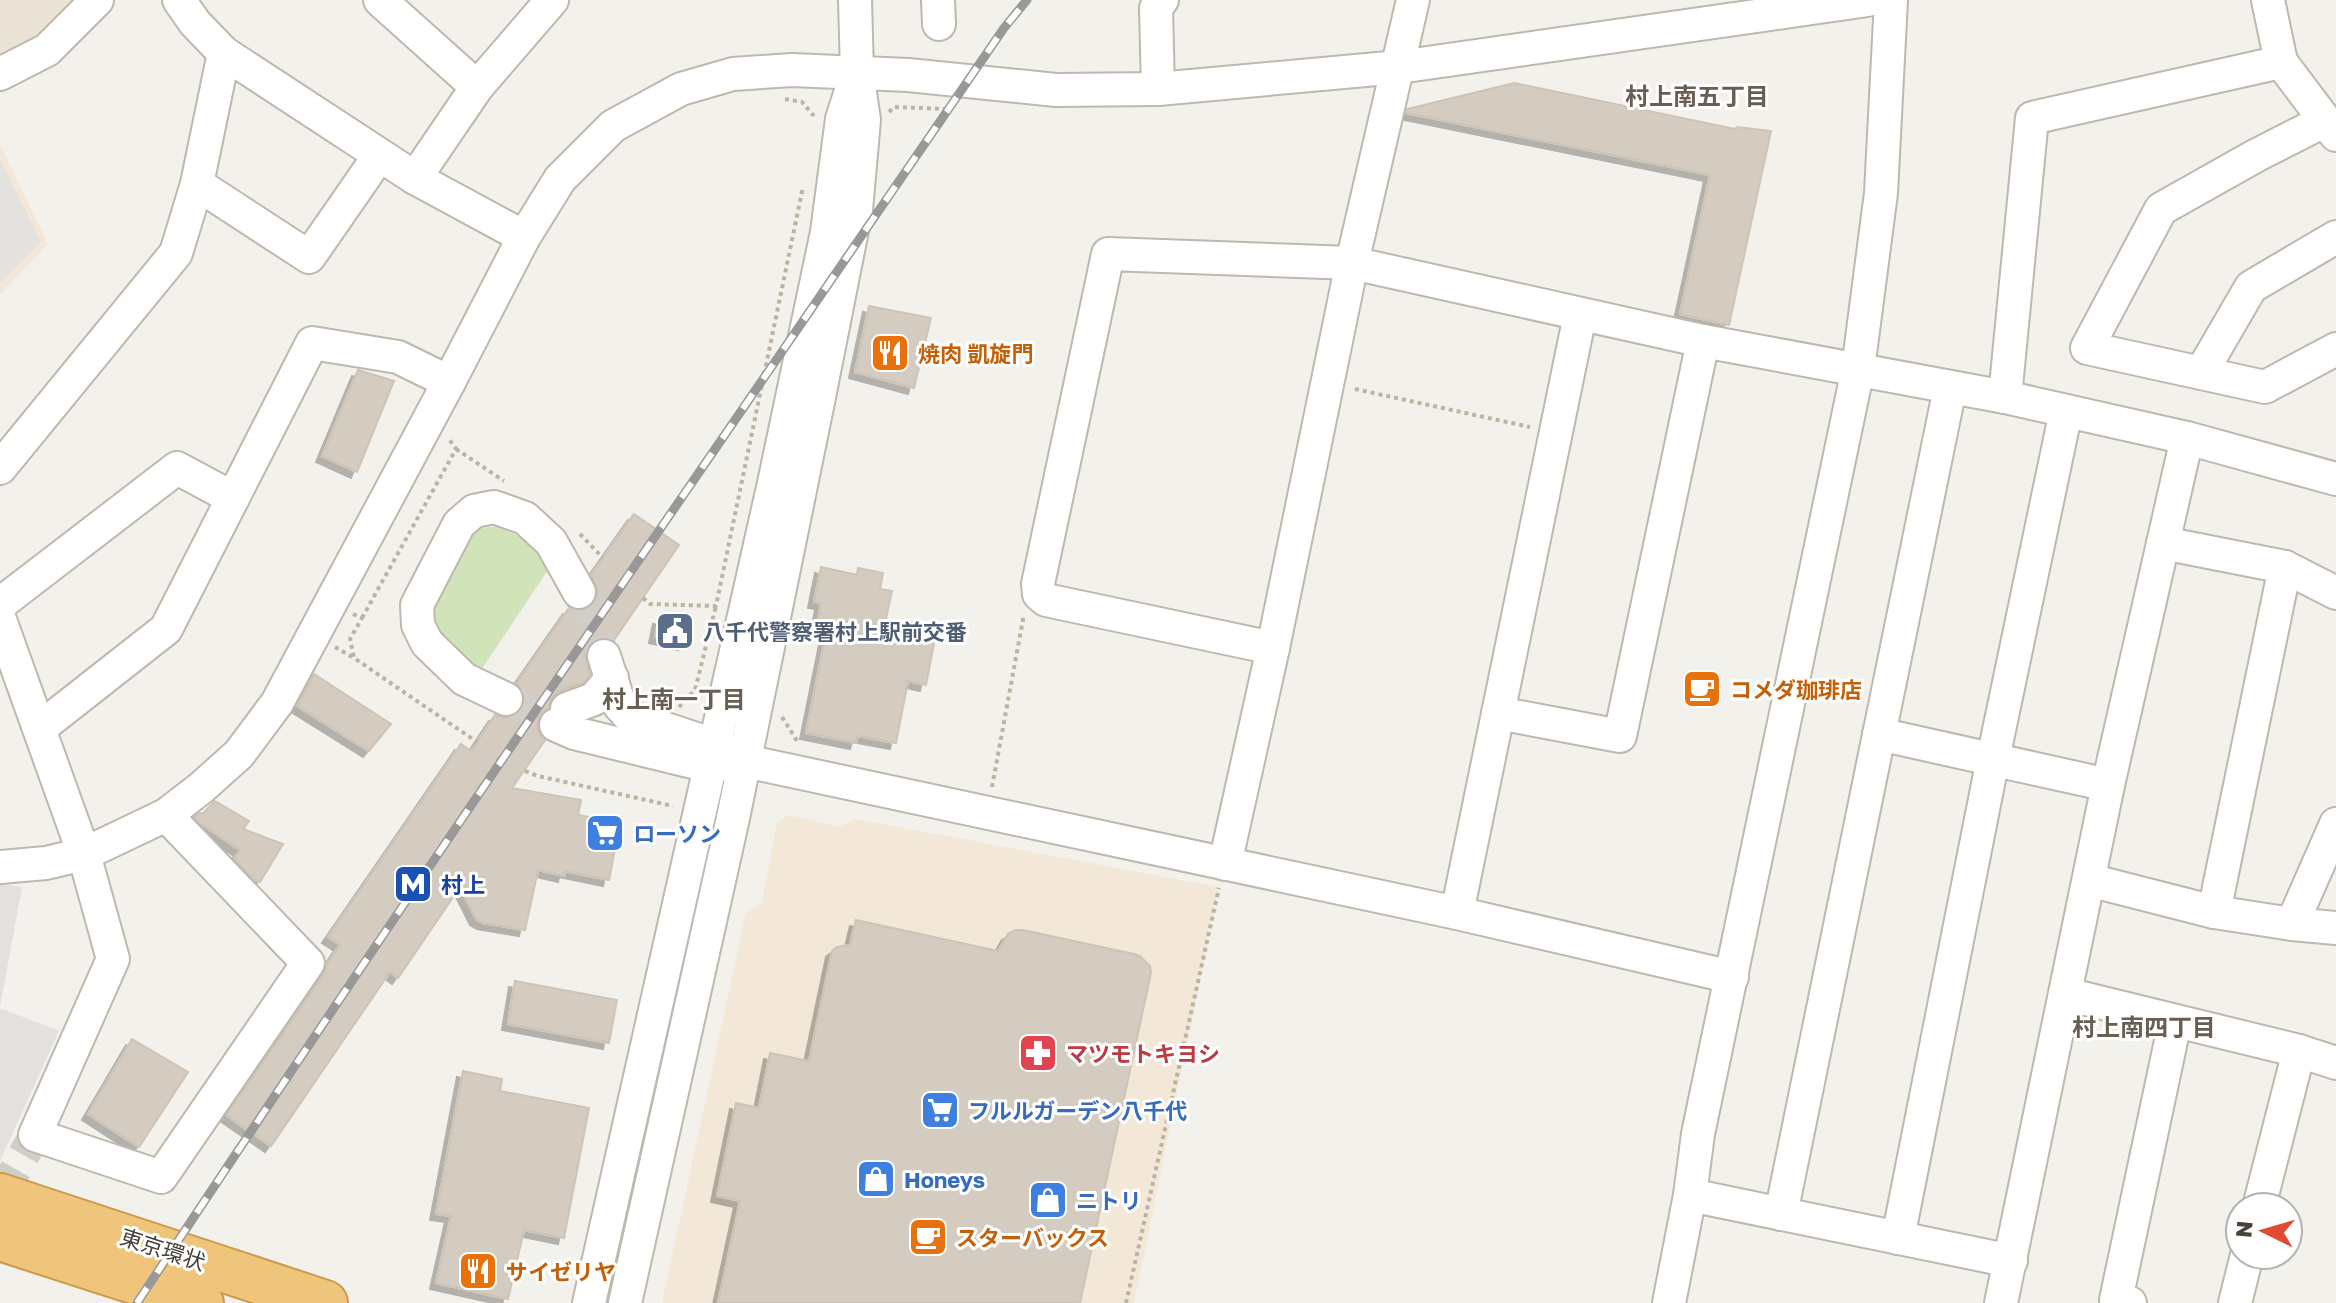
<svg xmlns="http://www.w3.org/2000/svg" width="2336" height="1303" viewBox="0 0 2336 1303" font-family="'Golos Text','Noto Sans JP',sans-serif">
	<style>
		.commercial { fill: #f3e7d8 }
		.education { fill: #ebe4d6 }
		.garden { fill: #d1e3b8 }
		.parking { fill: #e3e1de }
		.building { fill: #d4ccc1; stroke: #cec4b5; stroke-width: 2; filter: url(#shadow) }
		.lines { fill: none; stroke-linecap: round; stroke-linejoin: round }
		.minor-tunnel { stroke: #d1cec7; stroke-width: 32; stroke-dasharray: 32 16; stroke-linecap: butt }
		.minor-casing { stroke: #beb8ae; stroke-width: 36 }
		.highway-casing { stroke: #cd9a4b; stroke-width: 48 }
		.path { stroke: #beb3a1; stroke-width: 4; stroke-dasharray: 4 4; stroke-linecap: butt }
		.minor { stroke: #fff; stroke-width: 32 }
		.highway { stroke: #eec57b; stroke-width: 44 }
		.rail-casing { stroke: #989898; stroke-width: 9 }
		.rail { stroke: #fff; stroke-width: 6; stroke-dasharray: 18; stroke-linecap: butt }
		.labels { text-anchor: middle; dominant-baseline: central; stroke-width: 6; stroke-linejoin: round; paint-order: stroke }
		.food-label { font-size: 22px; font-weight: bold; fill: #c56008; stroke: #fff; text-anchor: start }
		.service-label { font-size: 22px; font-weight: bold; fill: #4e5e75; stroke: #fff; text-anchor: start }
		.shop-label { font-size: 22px; font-weight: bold; fill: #366cbe; stroke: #fff; text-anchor: start }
		.transit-label { font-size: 22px; font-weight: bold; fill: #164399; stroke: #fff; text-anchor: start }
		.health-label { font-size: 22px; font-weight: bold; fill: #be3a42; stroke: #fff; text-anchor: start }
		.street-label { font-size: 22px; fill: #474139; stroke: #fff }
		.neighbourhood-label { font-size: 24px; font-weight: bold; fill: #685f52; stroke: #fff }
	</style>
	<defs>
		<filter id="shadow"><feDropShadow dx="-6" dy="6" stdDeviation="0" flood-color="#0004"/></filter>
	</defs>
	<rect width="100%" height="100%" fill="#f3f1eb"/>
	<!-- commercial -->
	<g class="commercial">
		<polygon points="0,145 48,244 0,295"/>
		<polygon points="788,815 839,827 856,819 1219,887 1134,1303 662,1303 746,913 762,903 777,823"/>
	</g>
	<!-- education -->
	<polygon class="education" points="0,0 77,0 27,44 0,58"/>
	<!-- garden -->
	<polygon class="garden" points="499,526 522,538 550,567 477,676 456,665 423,602 474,529"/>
	<!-- parking -->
	<g class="parking">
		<polygon points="0,159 41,242 0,283"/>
		<polygon points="0,884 22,887 0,1007"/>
		<polygon points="0,1008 59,1031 0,1161"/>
	</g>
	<!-- building -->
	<g class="building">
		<polygon points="1514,83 1735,129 1737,127 1771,131 1729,325 1680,314 1710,175 1406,113 1407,109"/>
		<polygon points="869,306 931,318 914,388 855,372"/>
		<polygon points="358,370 394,381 357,472 322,456"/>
		<polygon points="634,514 679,545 614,640 607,637 599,638 590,644 585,653 590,674 583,683 560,691 552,698 548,708 539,717 537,726 540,735 545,740 512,788 581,800 578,815 620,823 609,880 565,871 564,876 538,870 525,930 483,923 476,919 460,887 398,978 390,972 271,1146 226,1115 324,974 327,964 340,945 328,937 461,744 471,751 495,715 508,718 517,714 523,708 525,697 522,689 516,684 569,608 580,611 589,608 595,602 598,591 591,575"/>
		<polygon points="821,567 857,575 858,568 883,573 880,589 892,591 885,623 936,633 926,685 908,681 896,743 858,736 856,743 806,733 827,629 817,627 821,603 814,602"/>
		<polygon points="659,618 688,624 684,644 655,637"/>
		<polygon points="314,674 391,724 369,751 297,706"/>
		<polygon points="215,801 249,821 243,829 283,844 260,882 254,880 234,859 240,850 201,824 194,817 200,813 203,814"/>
		<polygon points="856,920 998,951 1008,934 1015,930 1023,930 1134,954 1140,956 1150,966 1151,973 1080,1303 718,1303 740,1201 717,1196 736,1103 759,1108 770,1053 809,1061 832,951 837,947 850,945"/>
		<polygon points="515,981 617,1000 609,1043 508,1024"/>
		<polygon points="132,1039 188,1072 139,1147 88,1114"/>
		<polygon points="463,1071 502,1079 500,1091 589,1108 564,1238 524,1230 508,1299 436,1283 451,1216 436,1214"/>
	</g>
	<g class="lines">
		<!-- minor-tunnel -->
		<g class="minor-tunnel">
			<polyline points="579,592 604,656"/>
			<polyline points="506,699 556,725"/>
			<polyline points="0,1197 35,1135"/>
		</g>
		<!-- minor casing -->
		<g class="minor-casing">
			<g id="minor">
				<polyline points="179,0 195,23 224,53 415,178 524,237"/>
				<polyline points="380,0 477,87"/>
				<polyline points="938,0 939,24"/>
				<polyline points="2268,0 2281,62 2336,135"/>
				<polyline points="0,74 47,50 97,0"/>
				<polyline points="1158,89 1156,8 1162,0"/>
				<polyline points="2324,121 2257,155 2161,209 2087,348 2265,387 2336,349"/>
				<polyline points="415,178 477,87 552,0"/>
				<polyline points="197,184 309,257 379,156"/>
				<polyline points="2201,373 2251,287 2336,237"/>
				<polyline points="2005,397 2032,118 2281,62"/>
				<polyline points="0,468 176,253 197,184 224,53"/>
				<polyline points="2163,543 2285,567 2336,593"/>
				<polyline points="0,604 177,468 233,498"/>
				<polyline points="0,620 84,854 113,959 35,1135 161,1177 308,963 166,815"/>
				<polyline points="1273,648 1046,600 1039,594 1038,584 1108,254 1352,263 1703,341 2005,397 2187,438 2336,479"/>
				<polyline points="604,656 620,706 630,717 714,745 731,754"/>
				<polyline points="506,699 464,679 427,643 418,625 417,605 459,524 474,511 494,507 525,518 551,542 579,592"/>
				<polyline points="567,709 594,699 612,678"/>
				<polyline points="1498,713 1620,736 1703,341"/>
				<polyline points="556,725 574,733 709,766 745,761 1457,913 1732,977"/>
				<polyline points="40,728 166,629 312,343 398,357 449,382"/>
				<polyline points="1879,734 2108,785"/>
				<polyline points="1225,864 1273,648 1352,263 1413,0"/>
				<polyline points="0,867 46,863 84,854 166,815 201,788 239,754 277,703 449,382 524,237 560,179 613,126 681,89 733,74 792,70 908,75 1056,90 1158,89 1399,67 1868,0"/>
				<polyline points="2089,880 2214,912 2292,924 2336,928"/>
				<polyline points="2214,912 2285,567"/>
				<polyline points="1457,913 1580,315"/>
				<polyline points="2292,924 2336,824"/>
				<polyline points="2066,994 2299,1051 2336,1063"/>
				<polyline points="1690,1195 2011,1261"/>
				<polyline points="2259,1207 2299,1051"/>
				<polyline points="1781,1214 1950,388"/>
				<polyline points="1898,1238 1993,759 2066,411"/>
				<polyline points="589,1303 774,483 827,232 842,119 851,91"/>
				<polyline points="625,1303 733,818 818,402 856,210 864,120 857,72 855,0"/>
				<polyline points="1669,1303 1690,1195 1698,1134 1858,369 1881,193 1891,0"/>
				<polyline points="2001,1303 2108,785 2187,438"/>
				<polyline points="2130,1303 2116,1300 2175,1022"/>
				<polyline points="2235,1303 2247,1255"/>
			</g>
		</g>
		<!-- highway casing -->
		<g class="highway-casing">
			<g id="highway">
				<polyline points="0,1196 325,1303"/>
				<polyline points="0,1238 201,1303"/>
			</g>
		</g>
		<!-- path -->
		<g class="path">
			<polyline points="785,99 802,102 814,116"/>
			<polyline points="889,112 894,107 946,109"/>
			<polyline points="1355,389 1530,427"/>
			<polyline points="456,449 504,481"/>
			<polyline points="580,534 603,558"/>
			<polyline points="643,598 650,604 716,606 803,187"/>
			<polyline points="353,614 362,618 350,639 354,658 477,742"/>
			<polyline points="362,618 456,449 449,439"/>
			<polyline points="335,647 354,658"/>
			<polyline points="679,707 695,690 716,606"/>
			<polyline points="782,717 799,744"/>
			<polyline points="525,771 538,776 673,806"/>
			<polyline points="489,775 499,758"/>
			<polyline points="992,787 1024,614"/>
			<polyline points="1126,1303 1219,888"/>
		</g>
		<!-- minor -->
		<use href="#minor" class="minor"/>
		<!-- highway -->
		<use href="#highway" class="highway"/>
		<!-- rail casing -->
		<g class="rail-casing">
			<path id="rail" d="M137 1303C420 874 714 452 1004 28L1027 0"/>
		</g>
		<!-- rail -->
		<use href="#rail" class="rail"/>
	</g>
	<!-- icons -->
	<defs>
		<g id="restaurant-square" transform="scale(2)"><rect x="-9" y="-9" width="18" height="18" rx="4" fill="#e8710a" stroke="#fff"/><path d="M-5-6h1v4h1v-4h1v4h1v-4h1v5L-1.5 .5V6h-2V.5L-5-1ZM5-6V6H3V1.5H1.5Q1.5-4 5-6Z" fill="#fff"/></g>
		<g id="civic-square" transform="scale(2)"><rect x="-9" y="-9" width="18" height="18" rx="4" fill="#5c6f8a" stroke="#fff"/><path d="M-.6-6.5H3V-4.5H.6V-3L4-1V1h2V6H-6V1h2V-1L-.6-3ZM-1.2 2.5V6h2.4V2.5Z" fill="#fff"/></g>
		<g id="cafe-square" transform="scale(2)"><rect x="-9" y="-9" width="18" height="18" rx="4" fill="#e8710a" stroke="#fff"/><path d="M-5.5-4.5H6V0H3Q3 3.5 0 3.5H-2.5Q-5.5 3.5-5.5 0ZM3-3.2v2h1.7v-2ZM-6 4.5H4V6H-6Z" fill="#fff"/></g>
		<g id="supermarket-square" transform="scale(2)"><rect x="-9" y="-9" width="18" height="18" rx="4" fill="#3f7fe0" stroke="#fff"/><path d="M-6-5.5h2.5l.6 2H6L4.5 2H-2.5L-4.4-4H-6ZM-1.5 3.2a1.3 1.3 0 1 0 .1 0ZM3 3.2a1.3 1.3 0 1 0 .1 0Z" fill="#fff"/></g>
		<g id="metro-square" transform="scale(2)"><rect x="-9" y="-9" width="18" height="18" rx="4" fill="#1a4fb4" stroke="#fff"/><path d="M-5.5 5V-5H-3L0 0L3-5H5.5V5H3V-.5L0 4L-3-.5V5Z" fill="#fff"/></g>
		<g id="pharmacy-square" transform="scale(2)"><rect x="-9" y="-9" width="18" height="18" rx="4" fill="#e0444e" stroke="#fff"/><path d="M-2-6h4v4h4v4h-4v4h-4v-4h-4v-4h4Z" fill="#fff"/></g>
		<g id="shop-square" transform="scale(2)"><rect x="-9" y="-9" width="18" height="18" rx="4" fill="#3f7fe0" stroke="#fff"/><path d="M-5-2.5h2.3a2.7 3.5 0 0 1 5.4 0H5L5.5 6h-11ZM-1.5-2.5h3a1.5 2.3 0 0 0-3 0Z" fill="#fff"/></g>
	</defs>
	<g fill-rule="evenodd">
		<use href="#restaurant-square" x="890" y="353"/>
		<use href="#civic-square" x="675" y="631"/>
		<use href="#cafe-square" x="1702" y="689"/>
		<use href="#supermarket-square" x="605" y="833"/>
		<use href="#metro-square" x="413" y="884"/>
		<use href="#pharmacy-square" x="1038" y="1053"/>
		<use href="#supermarket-square" x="940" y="1110"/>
		<use href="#shop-square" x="876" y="1179"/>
		<use href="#shop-square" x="1048" y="1200"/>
		<use href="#cafe-square" x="928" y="1237"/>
		<use href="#restaurant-square" x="478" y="1271"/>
	</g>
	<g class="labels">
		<!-- food labels -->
		<g class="food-label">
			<text x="918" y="353">焼肉 凱旋門</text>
			<text x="1730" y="689">コメダ珈琲店</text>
			<text x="956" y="1237">スターバックス</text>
			<text x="506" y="1271">サイゼリヤ</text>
		</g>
		<!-- service labels -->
		<g class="service-label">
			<text x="703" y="631">八千代警察署村上駅前交番</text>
		</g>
		<!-- shop labels -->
		<g class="shop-label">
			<text x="633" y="833">ローソン</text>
			<text x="968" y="1110">フルルガーデン八千代</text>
			<text x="904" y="1179">Honeys</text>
			<text x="1076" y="1200">ニトリ</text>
		</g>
		<!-- transit labels -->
		<g class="transit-label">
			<text x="441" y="884">村上</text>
		</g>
		<!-- health labels -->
		<g class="health-label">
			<text x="1066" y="1053">マツモトキヨシ</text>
		</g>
		<!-- street labels -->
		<g class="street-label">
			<text transform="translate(163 1249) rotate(18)">東京環状</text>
		</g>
		<!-- neighbourhood labels -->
		<g class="neighbourhood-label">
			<text x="1697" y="95">村上南五丁目</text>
			<text x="674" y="698">村上南一丁目</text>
			<text x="2144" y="1026">村上南四丁目</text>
		</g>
	</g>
	<!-- north arrow -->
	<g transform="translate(2264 1231) rotate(275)"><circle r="38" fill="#ffffff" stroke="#b5b3b0" stroke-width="2"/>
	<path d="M0-6L14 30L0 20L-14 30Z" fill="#e34932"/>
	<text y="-12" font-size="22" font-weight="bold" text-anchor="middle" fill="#474139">N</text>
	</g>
</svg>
